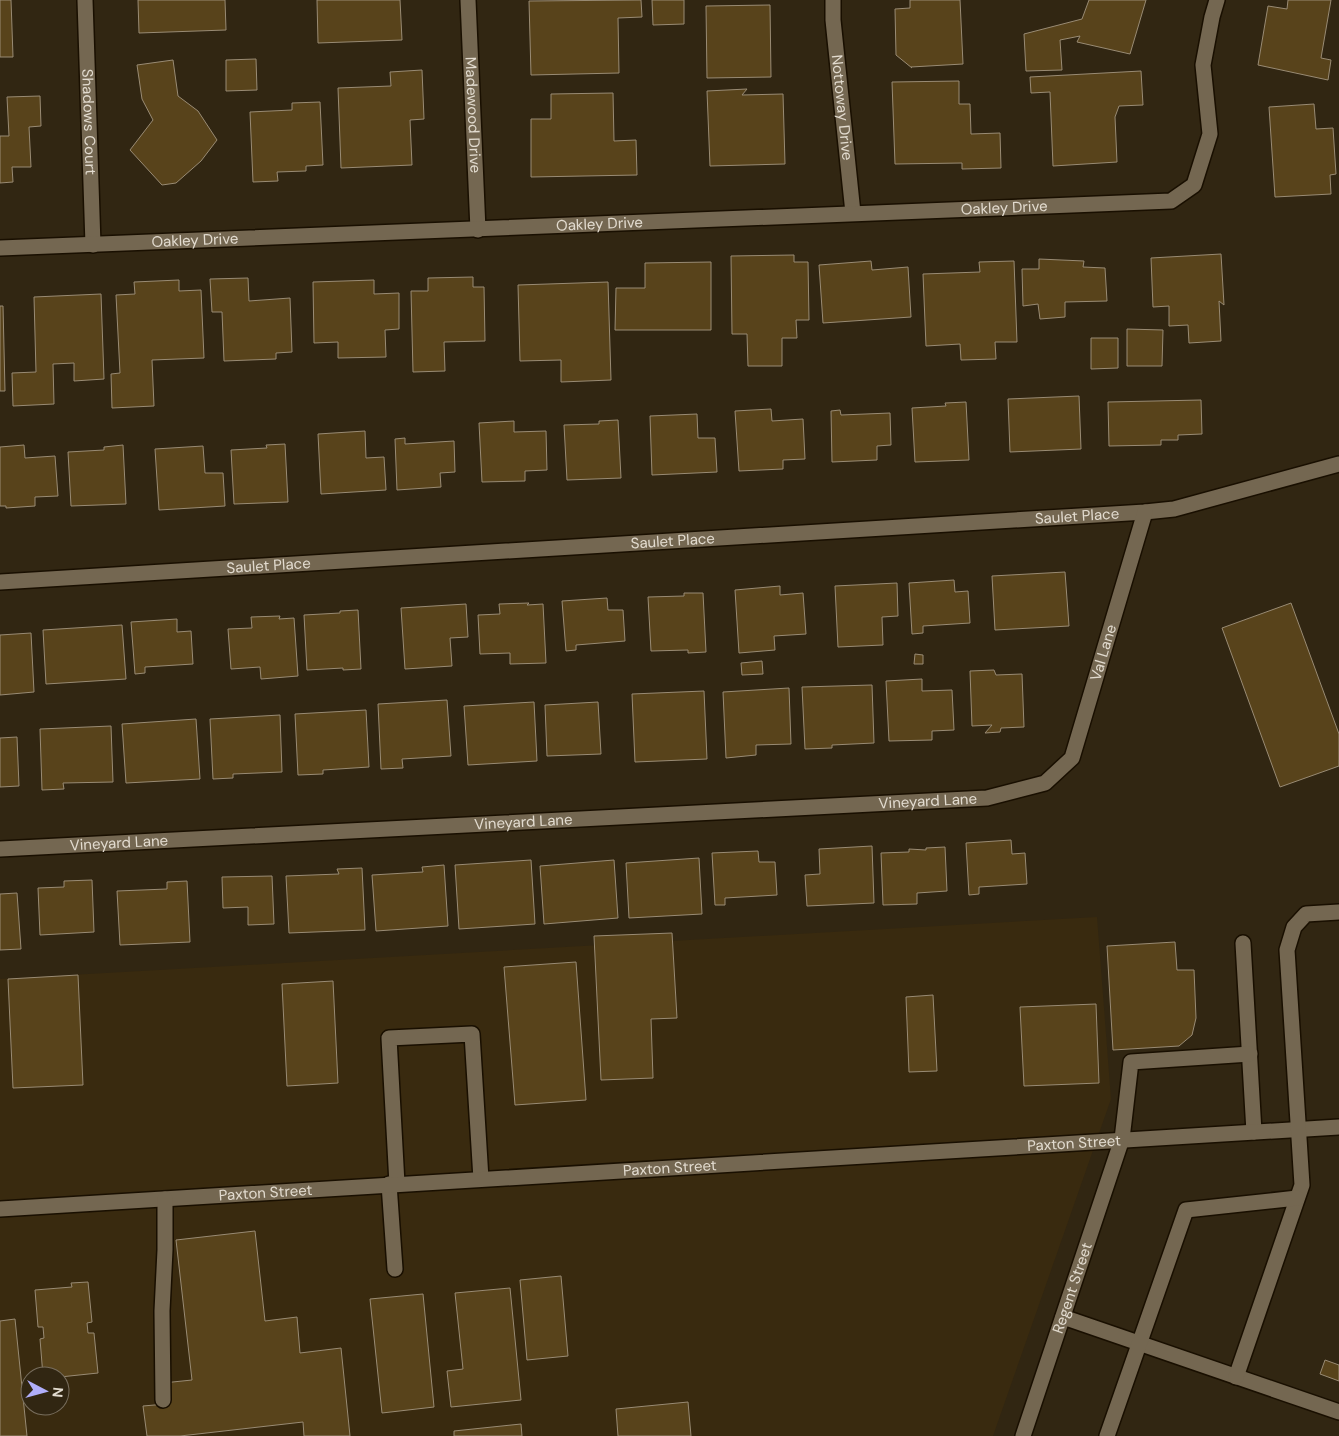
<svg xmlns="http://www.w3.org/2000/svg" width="1339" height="1436" viewBox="0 0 1339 1436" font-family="'DM Sans',sans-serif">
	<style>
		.built { fill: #392a0f; fill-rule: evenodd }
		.building { fill: #58431b; stroke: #998b74 }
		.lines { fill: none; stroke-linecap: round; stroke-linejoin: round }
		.minor-casing { stroke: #190f00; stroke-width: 18 }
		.minor { stroke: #746751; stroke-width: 15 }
		.labels { text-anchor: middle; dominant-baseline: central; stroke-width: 5; stroke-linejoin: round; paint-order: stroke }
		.street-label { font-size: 15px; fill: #e2dbcf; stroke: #312612 }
	</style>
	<rect width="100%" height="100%" fill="#312612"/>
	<!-- built -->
	<path class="built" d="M1097 917 1111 1099 993 1436H0V979ZM30 1376H60V1406H30Z"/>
	<!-- building -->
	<g class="building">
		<polygon points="0,0 11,0 13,57 0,57"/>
		<polygon points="138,0 225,0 226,30 139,33"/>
		<polygon points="317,0 400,0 402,40 318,43"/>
		<polygon points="641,0 642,17 618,18 619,73 531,75 529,1"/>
		<polygon points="652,0 684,0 684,24 653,25"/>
		<polygon points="910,0 960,0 963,64 911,67 912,68 896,55 895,9 910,8"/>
		<polygon points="1089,0 1146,0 1130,54 1077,42 1080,36 1060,40 1062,70 1026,71 1024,34 1082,19"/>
		<polygon points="1288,0 1331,0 1321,58 1331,60 1328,80 1258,65 1268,6 1287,9"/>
		<polygon points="770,5 771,77 707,78 706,6"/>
		<polygon points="256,59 257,90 226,91 226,60"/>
		<polygon points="173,60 178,96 198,111 217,140 201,161 176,183 162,185 130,150 153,120 142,99 137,65"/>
		<polygon points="422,70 424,119 410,120 412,165 341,168 338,88 391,86 390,72"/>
		<polygon points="1141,71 1143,105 1119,106 1115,117 1117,162 1053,166 1050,92 1031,93 1030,77"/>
		<polygon points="959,81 959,104 970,104 971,134 1000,133 1001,168 962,169 962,163 895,164 892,82"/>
		<polygon points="747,89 742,95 783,94 785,164 710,166 707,91"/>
		<polygon points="613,93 614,141 636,140 637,175 531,177 531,119 551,119 551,94"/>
		<polygon points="40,96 41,126 29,127 31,167 12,167 13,182 0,183 0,136 9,136 7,97"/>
		<polygon points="320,102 323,165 306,166 306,171 277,172 278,181 253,182 250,112 292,110 292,103"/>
		<polygon points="1314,104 1316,129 1333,128 1336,174 1330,175 1331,194 1275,197 1269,107"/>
		<polygon points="1221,254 1224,305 1219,301 1221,341 1189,343 1188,325 1169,326 1169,306 1153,307 1151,258"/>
		<polygon points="794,255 794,262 808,262 809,320 796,320 797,338 782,338 782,366 748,366 747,334 732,334 731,256"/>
		<polygon points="1039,259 1084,261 1083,267 1105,268 1107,301 1065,302 1065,317 1040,319 1038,304 1023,306 1022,269 1039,269"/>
		<polygon points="871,261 872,270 908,267 911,317 823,323 819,265"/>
		<polygon points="1014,261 1017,342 995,342 996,359 961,360 960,344 926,346 923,274 980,272 979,262"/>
		<polygon points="711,262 711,330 615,330 616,288 645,288 645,263"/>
		<polygon points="473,277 473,287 484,287 485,341 444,342 445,371 413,372 411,291 428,291 428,278"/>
		<polygon points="248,278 249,301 290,298 292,352 276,353 276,359 224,361 222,312 212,312 210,279"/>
		<polygon points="179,280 179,291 201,290 204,358 152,360 154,406 112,408 111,374 120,373 116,295 135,294 134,282"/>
		<polygon points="374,280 374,294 399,293 399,329 385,330 386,357 338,358 338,342 314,343 313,282"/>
		<polygon points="608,282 611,380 561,382 561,360 520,361 518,285"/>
		<polygon points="101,294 104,379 74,381 74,363 53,364 54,404 13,406 12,373 36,372 34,297"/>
		<polygon points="0,306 3,306 5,391 0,391"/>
		<polygon points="1127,329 1163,330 1162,366 1127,366"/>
		<polygon points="1091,338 1118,338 1118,368 1091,369"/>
		<polygon points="1079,396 1081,449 1010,452 1008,399"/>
		<polygon points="1201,400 1202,434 1178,435 1178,440 1161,440 1161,445 1109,446 1108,402"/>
		<polygon points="966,402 969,460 915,462 912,408 946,406 945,403"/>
		<polygon points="771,409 772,421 803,419 805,459 783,460 783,469 739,471 735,411"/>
		<polygon points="840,410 841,415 890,413 891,445 877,446 877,460 832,462 831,411"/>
		<polygon points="697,414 698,438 715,438 717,472 652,475 650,416"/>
		<polygon points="618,420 621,478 567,480 564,425 599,424 599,421"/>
		<polygon points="514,421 514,432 546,431 547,470 525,471 525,481 482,482 479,423"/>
		<polygon points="365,431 366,458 384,457 386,490 321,494 318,434"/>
		<polygon points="405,438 405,444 454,441 455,472 440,473 441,487 397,490 395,439"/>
		<polygon points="285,444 288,502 234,504 231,450 267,448 266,445"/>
		<polygon points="24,445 25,458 55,456 58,496 35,497 35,506 6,508 6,506 0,506 0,447"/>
		<polygon points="123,445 126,504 71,506 68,452 104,450 104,447"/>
		<polygon points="203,446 205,473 223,473 225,506 159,510 155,449"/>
		<polygon points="1065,572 1069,626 995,630 992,576"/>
		<polygon points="954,580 955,592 968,591 970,623 923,626 923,633 912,634 909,583"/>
		<polygon points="897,583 898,616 882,617 883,645 838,647 835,586"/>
		<polygon points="780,586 780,595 803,593 806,634 774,636 775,650 739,653 735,590"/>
		<polygon points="684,593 703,593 706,652 688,653 688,650 651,651 648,597 684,596"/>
		<polygon points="607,598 608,610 623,610 625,641 576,645 576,650 566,651 562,601"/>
		<polygon points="529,603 527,605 543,604 546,663 510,664 510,653 480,654 478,615 500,614 499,604"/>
		<polygon points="1291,603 1339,734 1339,766 1280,787 1222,628"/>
		<polygon points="466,604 468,637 450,638 452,666 405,669 401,608"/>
		<polygon points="358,610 361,669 343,670 343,668 307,670 304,615 340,613 340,611"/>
		<polygon points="280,616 279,619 294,618 298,676 261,679 260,667 231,669 228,629 252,628 251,617"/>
		<polygon points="177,619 177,632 191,631 193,664 145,667 145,673 135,674 131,622"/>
		<polygon points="122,625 126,679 46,684 43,630"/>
		<polygon points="31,633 34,692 0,695 0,635"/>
		<polygon points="915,654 923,655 923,664 914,664"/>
		<polygon points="762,661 763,674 742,675 741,663"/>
		<polygon points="994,670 996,675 1022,674 1024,727 1001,728 1000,732 985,733 992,725 972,726 970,671"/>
		<polygon points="922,679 922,691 952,690 954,730 932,731 932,740 889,741 886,681"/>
		<polygon points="872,685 874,743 832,745 832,748 805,749 802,687"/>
		<polygon points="789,688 791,744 756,745 756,755 726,758 723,692"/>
		<polygon points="704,691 707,759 635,762 632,694"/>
		<polygon points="447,700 451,756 402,759 403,768 381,769 378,704"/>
		<polygon points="534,702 537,761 468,765 464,706"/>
		<polygon points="598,702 601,754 547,756 545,705"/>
		<polygon points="366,710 369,767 323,770 323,774 298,775 295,714"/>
		<polygon points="280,715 282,772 233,774 233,778 213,779 210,719"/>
		<polygon points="196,719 200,779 126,783 122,724"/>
		<polygon points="111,726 113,782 63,783 64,789 42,790 40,729"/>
		<polygon points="17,737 19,786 0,787 0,738"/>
		<polygon points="1011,840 1012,854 1025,853 1027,884 979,887 979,894 969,895 966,843"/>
		<polygon points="872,846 874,903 807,906 805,875 820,874 819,849"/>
		<polygon points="945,847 947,891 917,893 917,904 883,905 881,853 909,852 909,849 926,850 926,848"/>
		<polygon points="758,851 759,862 775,862 777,895 725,898 725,905 715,905 712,853"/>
		<polygon points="699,858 702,914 629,918 626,863"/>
		<polygon points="531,860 535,924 459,929 455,865"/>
		<polygon points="614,860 618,918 544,924 540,866"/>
		<polygon points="444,865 448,926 376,931 372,875 423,872 422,867"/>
		<polygon points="362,868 365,930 289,933 286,876 339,874 337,869"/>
		<polygon points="272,876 274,924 248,925 248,907 223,908 222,877"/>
		<polygon points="92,880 94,932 40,935 38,888 64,887 64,881"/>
		<polygon points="187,881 190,942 120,945 117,891 167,889 167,882"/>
		<polygon points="17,893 21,949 0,950 0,894"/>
		<polygon points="672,933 677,1018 651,1019 653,1078 601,1080 594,936"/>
		<polygon points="1175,942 1177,970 1194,970 1196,1018 1192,1035 1179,1046 1113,1050 1107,946"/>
		<polygon points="576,962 586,1100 515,1105 504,967"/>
		<polygon points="78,975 83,1085 13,1088 8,979"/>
		<polygon points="333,981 338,1083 287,1086 282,984"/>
		<polygon points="933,995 937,1071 909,1072 906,997"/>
		<polygon points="1096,1004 1099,1083 1024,1086 1020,1007"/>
		<polygon points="255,1231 265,1321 297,1317 300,1353 341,1348 350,1436 304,1436 303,1422 180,1436 147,1436 143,1406 166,1404 163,1383 192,1380 176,1240"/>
		<polygon points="561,1276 568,1356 527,1360 520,1280"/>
		<polygon points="88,1282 92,1322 87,1323 88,1333 94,1333 98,1373 60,1377 43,1376 40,1339 44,1338 43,1327 38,1327 35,1290 72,1287 71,1283"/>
		<polygon points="510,1288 521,1400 451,1407 447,1371 463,1369 455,1293"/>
		<polygon points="423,1294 434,1407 382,1413 370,1299"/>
		<polygon points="15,1319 27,1436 0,1436 0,1321"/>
		<polygon points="1325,1360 1339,1365 1339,1381 1320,1374"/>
		<polygon points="688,1402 691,1436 618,1436 616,1409"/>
		<polygon points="521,1424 522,1436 454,1436 454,1431"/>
	</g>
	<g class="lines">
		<!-- minor casing -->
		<g class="minor-casing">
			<g id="minor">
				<path id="s1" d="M85 0 93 245"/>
				<path id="s2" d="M468 0 478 230"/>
				<path id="s3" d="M833 0V20L853 213"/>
				<path id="s4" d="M0 248 1171 201 1194 185 1210 134 1203 65 1212 17 1217 0"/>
				<path id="s5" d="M0 582 1145 512 1174 509 1339 464"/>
				<path id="s6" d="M0 849 987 798 1045 783 1072 758 1145 512"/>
				<polyline points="1243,943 1254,1132"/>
				<polyline points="389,1184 395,1269"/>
				<polyline points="397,1184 389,1038 472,1034 481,1179"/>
				<path id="s7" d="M0 1209 1339 1127"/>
				<polyline points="1063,1317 1339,1412"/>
				<polyline points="1236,1377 1302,1185 1287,950 1294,927 1306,914 1339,912"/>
				<polyline points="163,1400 162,1311 165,1250 165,1199"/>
				<path id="s8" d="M1023 1436 1122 1139 1131 1062 1250 1054"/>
				<polyline points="1107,1436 1186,1210 1297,1198"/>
			</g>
		</g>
		<!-- minor -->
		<use href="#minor" class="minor"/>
	</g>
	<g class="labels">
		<!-- street labels -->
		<g class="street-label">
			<text stroke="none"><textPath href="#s3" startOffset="108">Nottoway Drive</textPath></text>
			<text stroke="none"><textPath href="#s2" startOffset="115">Madewood Drive</textPath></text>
			<text stroke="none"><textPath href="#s1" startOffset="122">Shadows Court</textPath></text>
			<text stroke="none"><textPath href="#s4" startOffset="1005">Oakley Drive</textPath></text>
			<text stroke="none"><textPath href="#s4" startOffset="600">Oakley Drive</textPath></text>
			<text stroke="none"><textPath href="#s4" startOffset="195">Oakley Drive</textPath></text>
			<text stroke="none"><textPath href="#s5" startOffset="1079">Saulet Place</textPath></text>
			<text stroke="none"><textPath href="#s5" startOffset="674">Saulet Place</textPath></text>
			<text stroke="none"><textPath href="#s5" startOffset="269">Saulet Place</textPath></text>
			<text stroke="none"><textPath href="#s6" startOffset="1195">Val Lane</textPath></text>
			<text stroke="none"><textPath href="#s6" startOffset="929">Vineyard Lane</textPath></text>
			<text stroke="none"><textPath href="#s6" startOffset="524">Vineyard Lane</textPath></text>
			<text stroke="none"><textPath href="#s6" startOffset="119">Vineyard Lane</textPath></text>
			<text stroke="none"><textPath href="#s7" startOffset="1076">Paxton Street</textPath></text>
			<text stroke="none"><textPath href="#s7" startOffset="671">Paxton Street</textPath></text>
			<text stroke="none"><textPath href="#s7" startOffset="266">Paxton Street</textPath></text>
			<text stroke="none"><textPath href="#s8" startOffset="156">Regent Street</textPath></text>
		</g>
	</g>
	<!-- north arrow -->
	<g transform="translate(45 1391) rotate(96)"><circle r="24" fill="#312612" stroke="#786e5e"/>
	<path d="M0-4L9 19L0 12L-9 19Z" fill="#b0aefa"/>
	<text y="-8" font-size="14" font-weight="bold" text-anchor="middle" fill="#e2dbcf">N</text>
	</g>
</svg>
